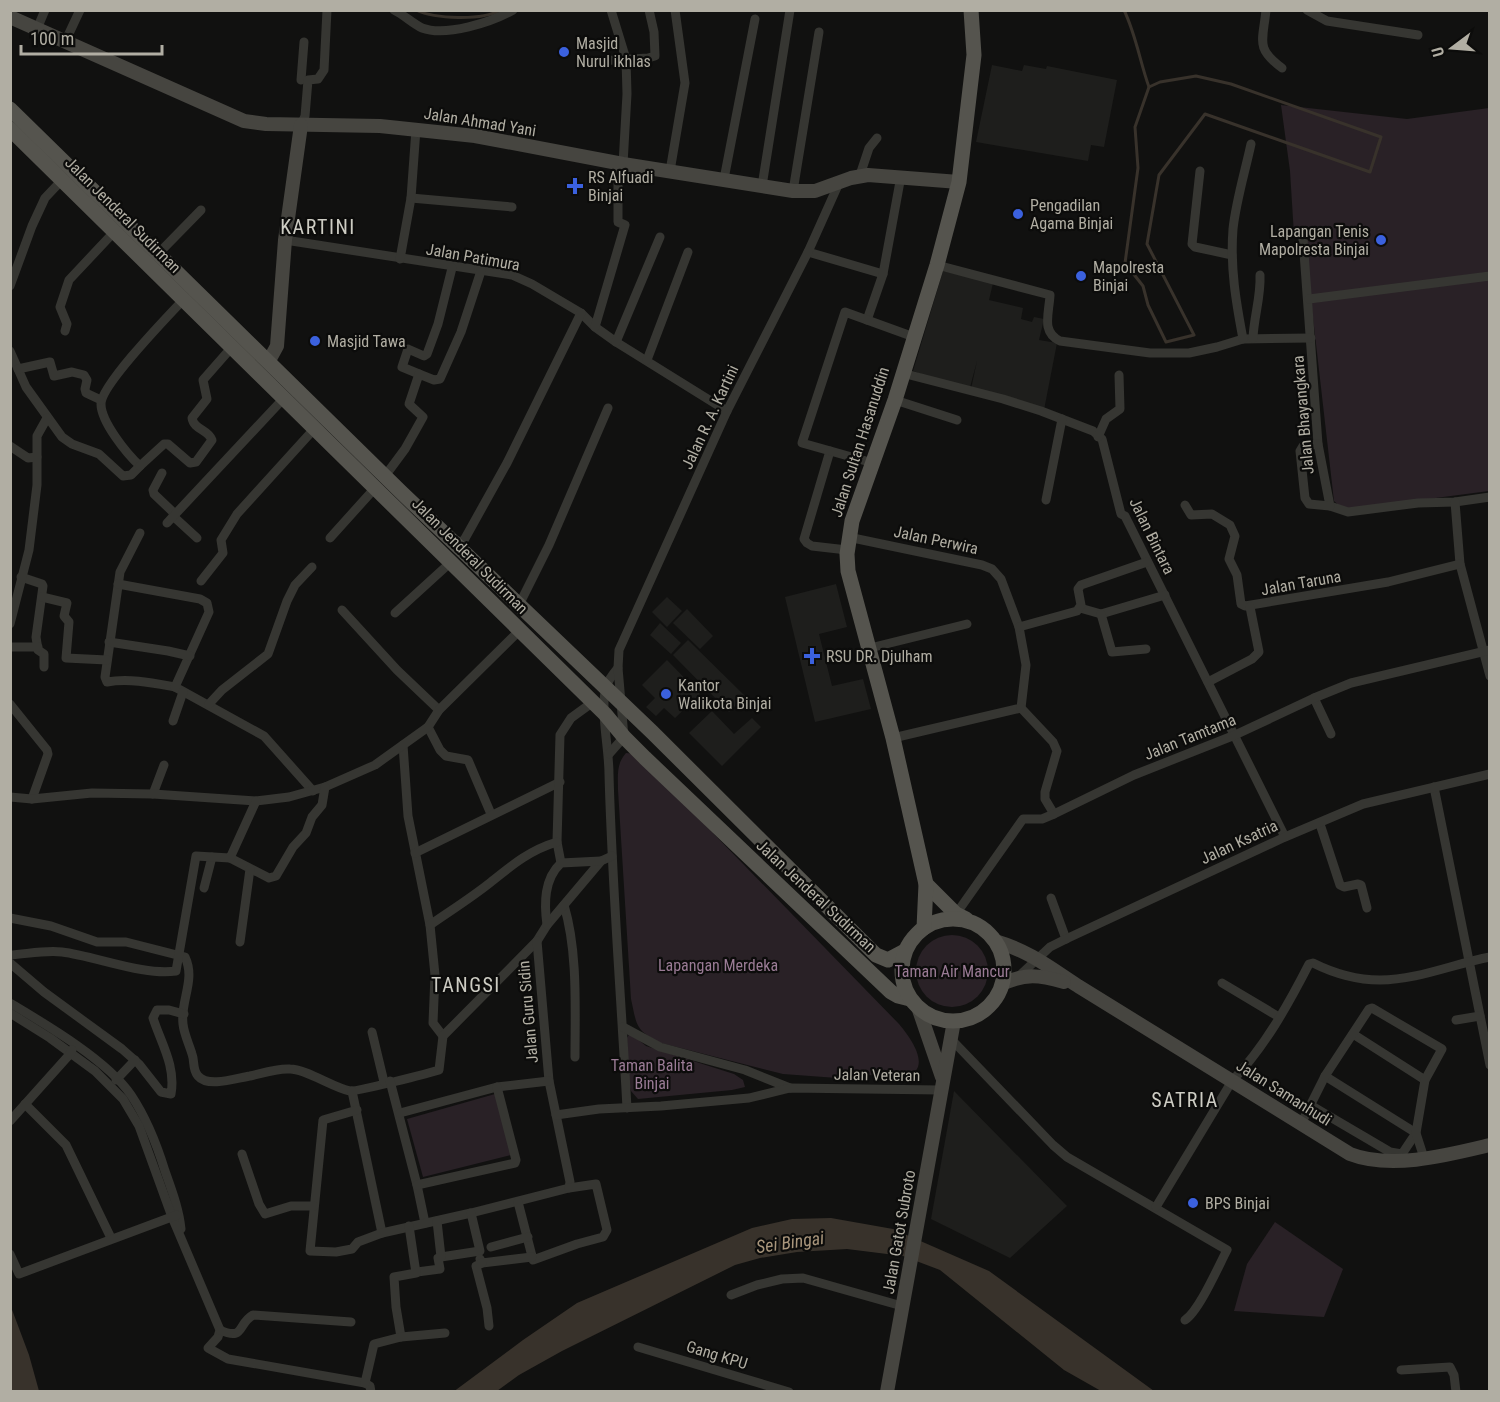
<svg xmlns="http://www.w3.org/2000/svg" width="1500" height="1402" viewBox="0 0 1500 1402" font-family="'Roboto Condensed',sans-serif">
	<rect width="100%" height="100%" fill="#111110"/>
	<g fill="#1e1e1c">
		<path d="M992,65L1022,71L1024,65L1046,69L1047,66L1117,80L1104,147L1091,145L1088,161L976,142Z"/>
		<path d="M943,271L993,283L989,300L1023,308L1021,319L1032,322L1034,317L1044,319L1039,340L1057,343L1044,410L971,389L977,361L969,391L913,371Z"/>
		<path d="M836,584L847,627L819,634L832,686L863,679L871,709L815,722L785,597Z"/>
		<path d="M667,597L682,611L667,627L652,612Z"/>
		<path d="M687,609L713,636L700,649L673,623Z"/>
		<path d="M660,623L681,643L671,654L650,635Z"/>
		<path d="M688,640L745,696L729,712L673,655Z"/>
		<path d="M667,660L700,694L675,718L664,708L656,716L646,707L655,698L642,685Z"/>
		<path d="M712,711L734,734L752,718L761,727L722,766L689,733Z"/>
		<path d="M954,1091L1067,1206L1010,1258L931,1219Z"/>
	</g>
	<g fill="#292126">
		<path d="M1281,105L1407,119L1489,108V491L1344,510L1334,501L1304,239L1294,235L1290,171Z"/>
		<path d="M626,753L636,754L899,1024C910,1037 934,1069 905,1077L866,1075L851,1079L783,1074L661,1043C635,1030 637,1026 631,999L618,790C618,776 616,764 626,753Z"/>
		<circle cx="952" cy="971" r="36"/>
		<path d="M630,1033L646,1046L734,1074L743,1080L745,1087L732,1090L638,1099L631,1091L629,1084L627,1038Z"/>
		<path d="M495,1094L511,1155L423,1177L407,1119Z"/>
		<path d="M1275,1222L1343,1269L1324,1317L1234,1311L1247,1264Z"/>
	</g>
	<g fill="#38322b">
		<path d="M831,1218L893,1229L989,1271L1154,1391H1101L1064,1370L940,1270L903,1256L847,1249L797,1252L760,1258L735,1265L562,1351L519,1375L497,1391L453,1392L523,1340L577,1303L752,1228L792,1219Z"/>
		<path d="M11,1307L29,1355L39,1391H11Z"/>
	</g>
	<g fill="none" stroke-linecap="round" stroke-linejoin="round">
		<g stroke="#38322b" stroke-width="3">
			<path d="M416,10C435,19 482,21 500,10"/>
			<path d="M1124,10C1136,35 1140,62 1149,87"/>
			<path d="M1196,76L1231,84L1381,137L1370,172L1205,114L1159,175L1147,244L1194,335L1166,342L1148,305L1143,286L1125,263L1138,168L1135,127L1149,87L1160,82Z"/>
		</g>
		<g stroke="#363632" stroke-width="9">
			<path d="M394,10C404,15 412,23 422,28C446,37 492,22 513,10"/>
			<path d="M611,10L626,59L627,94L623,164"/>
			<path d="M1266,10C1263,41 1255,48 1282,68"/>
			<path d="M1307,10L1327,21L1418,35"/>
			<path d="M37,29L45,10"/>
			<path d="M65,42L80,10"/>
			<path d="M599,61L648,58L655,56L654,32L649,10"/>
			<path d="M301,80L304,42"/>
			<path d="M301,125L305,116L308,80L318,79L324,70L327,10"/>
			<path d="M670,171L685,83L675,10"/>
			<path d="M1200,171L1192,244L1195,247L1232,255"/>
			<path d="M860,175L869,148L877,138"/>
			<path d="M724,179L755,19"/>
			<path d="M762,186L790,10"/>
			<path d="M793,191L819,32"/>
			<path d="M411,198L512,207"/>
			<path d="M1303,239L1318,444L1330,506L1348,512L1418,503L1455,502L1490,497"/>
			<path d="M285,240L512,275L532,284L581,313L595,327L616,342L727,411"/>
			<path d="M808,252L883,274"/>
			<path d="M158,254L201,210"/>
			<path d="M400,259L411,198L416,129"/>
			<path d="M937,265L1050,295C1049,314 1041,332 1060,341L1150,353H1189L1217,347L1243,339L1311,338"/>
			<path d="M10,286L32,226L45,198L62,180"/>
			<path d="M1309,299L1490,276"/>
			<path d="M867,320L883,274L901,176"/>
			<path d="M595,327L625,225L618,222V163"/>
			<path d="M65,331L67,324L60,307L69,280L115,231"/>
			<path d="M1253,338C1254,316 1261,297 1260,275"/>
			<path d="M1243,339C1236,302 1230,267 1233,229C1236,201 1245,172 1251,144"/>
			<path d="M616,342L660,237"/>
			<path d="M10,351L26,387L62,437L72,444L99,454L123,476L131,475L140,466C127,454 101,422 101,404C101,385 169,315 184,299"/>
			<path d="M647,360L688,252"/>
			<path d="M18,369L50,362L54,376L72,372L84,375L87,380L85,389L86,393L101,400"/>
			<path d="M902,373L1003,399L1041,411L1093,431L1102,439L1121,514L1125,516L1285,837"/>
			<path d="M419,374L402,367L408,349L424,356L427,354L438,324L452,268"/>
			<path d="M895,400L957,420"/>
			<path d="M1098,437L1106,419L1120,409L1119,375"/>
			<path d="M1318,444L1303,446L1300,451L1305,498L1309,504L1330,506"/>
			<path d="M10,446L28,458L37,457"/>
			<path d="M830,451L804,539L807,543L812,546L847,550"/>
			<path d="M873,463L802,443L845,312L914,337"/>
			<path d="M140,466L164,444H168L190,463L196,462L212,440C208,429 194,430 192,418L207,399L203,380L232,347"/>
			<path d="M162,473L153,490L154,494L175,514"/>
			<path d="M385,476L405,449L423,417L409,404L419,374L434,380L440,379L461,332L481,271"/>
			<path d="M1046,500L1062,419"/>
			<path d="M1455,502L1460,564L1490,676"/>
			<path d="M1185,505L1191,515L1212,514L1230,525L1235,536L1229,559L1237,575L1241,604L1245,606L1388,582L1460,564"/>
			<path d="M173,516L197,538"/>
			<path d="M167,523L284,398"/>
			<path d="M140,533L120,572L105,677L107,682C129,678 153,683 175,687"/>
			<path d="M848,537L982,565L992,569L1001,579L1019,627L1026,665L1021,708L893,738"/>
			<path d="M330,538L375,488"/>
			<path d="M453,540L463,542L507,463L581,313"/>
			<path d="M21,577L42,584L43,586L36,637L38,650L44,654V667"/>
			<path d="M201,581L223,553L221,540L237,514L315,428"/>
			<path d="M118,584L200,599L207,603L209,612L175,687L264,736L313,791"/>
			<path d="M42,597L67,603L64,616L69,622L66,658L107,660"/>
			<path d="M519,605L549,545L608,408"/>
			<path d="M1080,608L1101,614L1165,595"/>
			<path d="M342,610L397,670L439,710"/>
			<path d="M395,613L451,562"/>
			<path d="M1101,614L1112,652L1146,649"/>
			<path d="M10,624L29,550L37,485V436L47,418"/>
			<path d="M1019,627L1077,611L1081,605L1078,589L1081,585L1147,562"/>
			<path d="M109,642L168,651L190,656"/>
			<path d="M10,647H38"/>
			<path d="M870,648L967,624"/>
			<path d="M618,668C613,674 608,680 606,687C600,711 609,748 609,774C612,885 621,996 627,1108"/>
			<path d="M1208,682L1252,659L1259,652L1250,607"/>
			<path d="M1314,698L1331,734"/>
			<path d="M10,704L47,750L48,754L32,799"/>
			<path d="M209,704L222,690L268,654L287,601L295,585L312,567"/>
			<path d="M1021,708L1053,742L1057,751L1045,792V799L1054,814"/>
			<path d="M173,721L183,692"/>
			<path d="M428,727L440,750L446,756L468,760L491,814"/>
			<path d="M403,745L408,816L430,925L435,975L433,1023L443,1036"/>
			<path d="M609,754L624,737L618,668L619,650L727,411L808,252L839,183"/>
			<path d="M1434,787L1490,1065"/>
			<path d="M153,794L164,765"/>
			<path d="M10,797L32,799L92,793L153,794L256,801L289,797L325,787L375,765L428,727L439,710L520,630"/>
			<path d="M1320,824L1340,885L1344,887L1358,884L1361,885L1367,908"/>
			<path d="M415,853L560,782"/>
			<path d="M230,858L269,878L276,876L293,847L306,833L312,817L322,805L325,787"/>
			<path d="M561,863L557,842L560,735L571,718L593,702"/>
			<path d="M204,888L212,857"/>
			<path d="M1051,898L1066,939"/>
			<path d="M564,905C578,952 575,1008 575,1057"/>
			<path d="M956,914L1023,819H1042L1054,814L1134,775L1235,735L1314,698L1351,683L1490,650"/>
			<path d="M10,918L51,926L97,942H126L185,957C196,980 180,1001 183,1024C184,1034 189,1044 192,1054C195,1062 192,1069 198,1076C208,1088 237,1078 250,1076C263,1073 278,1068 290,1069C306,1069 334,1088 350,1091C355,1092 430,1073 439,1070L443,1036L537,941L547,925L601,861L612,856"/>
			<path d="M430,925C450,911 471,898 491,882C512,865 530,850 557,842"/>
			<path d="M547,925C544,903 544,879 561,863L601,861"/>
			<path d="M240,942L250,869"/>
			<path d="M10,955C27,954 45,950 62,952C95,956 144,976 176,971L196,856L230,858L256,801"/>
			<path d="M10,963L44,992L122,1049L139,1064L161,1092L171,1094C176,1066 161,1043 153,1018L157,1010H169L184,1014"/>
			<path d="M1018,977L1050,947L1066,939L1285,837L1363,804L1490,774"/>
			<path d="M1222,983L1279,1017"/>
			<path d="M10,1003C47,1025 108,1061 131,1095C147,1119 157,1145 165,1171C172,1191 179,1209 181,1229"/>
			<path d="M10,1013L50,1038L95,1071L123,1099L139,1126L172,1217L220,1330L218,1337L208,1348L228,1359L365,1383L370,1386L371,1392"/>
			<path d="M1456,1020L1480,1016"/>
			<path d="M623,1027L660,1047L745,1070L790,1088"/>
			<path d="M372,1032L384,1082"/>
			<path d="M1353,1034L1425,1080"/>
			<path d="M950,1038L1053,1145L1067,1157L1227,1250C1218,1267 1199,1311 1185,1320"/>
			<path d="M116,1080L135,1060"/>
			<path d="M390,1081L417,1185L425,1223"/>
			<path d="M352,1091L382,1233"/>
			<path d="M25,1104L66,1145L111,1238"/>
			<path d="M1310,1105L1390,1152L1402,1154L1416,1133L1325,1076"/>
			<path d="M357,1110L323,1120L310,1251L336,1252L352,1249L358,1242L382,1233L471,1213L569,1188L570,1182L549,1081L537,941"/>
			<path d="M400,1113L497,1087L549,1081"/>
			<path d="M556,1115L599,1109L661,1106L749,1098L790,1088L940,1090"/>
			<path d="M10,1121L70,1054L72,1050"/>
			<path d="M1301,1124L1325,1076L1369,1009L1372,1008L1442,1049L1425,1080L1416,1133L1424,1158"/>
			<path d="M242,1154L259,1204L265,1214L291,1206H314"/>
			<path d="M417,1185L515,1163L516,1160L497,1087"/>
			<path d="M518,1202L533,1260L577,1244L603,1237L607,1230L596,1184L569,1188"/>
			<path d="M1156,1207L1232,1081C1264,1048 1288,1005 1309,964L1313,963C1333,973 1357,980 1380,980C1417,980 1453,964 1490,957"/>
			<path d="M491,1247L528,1237"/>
			<path d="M10,1254L19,1274L177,1215"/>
			<path d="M441,1257L480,1251L471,1213"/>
			<path d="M480,1259L482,1263L532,1257"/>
			<path d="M482,1263L476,1266L487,1308L489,1326"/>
			<path d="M417,1272L440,1269L438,1258L441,1257L437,1221"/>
			<path d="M731,1295L757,1285L782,1279L803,1278L902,1306"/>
			<path d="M220,1330C245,1341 237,1324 253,1315L351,1322"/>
			<path d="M401,1337L396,1307L394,1277L416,1273L409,1226"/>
			<path d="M638,1347L789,1392"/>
			<path d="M1401,1370L1450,1367L1454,1375L1456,1392"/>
			<path d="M365,1383L374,1344L401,1337L445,1333"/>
		</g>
		<g stroke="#464540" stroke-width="14">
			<path d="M10,17L244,121L266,124L380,126L475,136L623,164L793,191H815L851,178L868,175L959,182"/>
			<path d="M263,357H271L277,346L285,240L301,125"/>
			<path d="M995,941C1029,951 1049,967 1078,986L1350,1154C1391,1170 1448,1155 1490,1145"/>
			<path d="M1002,984C1026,973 1039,975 1064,982"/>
			<path d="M918,1007L942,1077"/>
			<path d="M887,1392L954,1021"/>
		</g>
		<g stroke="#55544e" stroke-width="15">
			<path d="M10,109L401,492L652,732L876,955L888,960L905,951"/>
			<path d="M10,129L605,714L624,737L645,758L891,992L898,996L910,999"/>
			<path d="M926,884L956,914L966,919"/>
			<circle cx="953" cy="970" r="51"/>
			<path d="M924,928L926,884L893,738L848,571L847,554L852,521L895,400L937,265L959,182L974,55L971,10"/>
		</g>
	</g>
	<g fill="#3b61de" stroke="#0c0c0b" stroke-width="2">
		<circle cx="564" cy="52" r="6"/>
		<path d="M572 177h6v6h6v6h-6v6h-6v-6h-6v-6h6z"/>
		<circle cx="1018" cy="214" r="6"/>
		<circle cx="1381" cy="240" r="6"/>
		<circle cx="1081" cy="276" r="6"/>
		<circle cx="315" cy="341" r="6"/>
		<path d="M809 647h6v6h6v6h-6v6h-6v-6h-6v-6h6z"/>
		<circle cx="666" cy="694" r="6"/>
		<circle cx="1193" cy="1203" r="6"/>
	</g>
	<g text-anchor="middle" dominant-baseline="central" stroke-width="4.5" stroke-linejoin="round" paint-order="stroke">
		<g font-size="16" fill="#b1aea3" stroke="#0c0c0b" text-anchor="start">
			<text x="576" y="43">Masjid<tspan x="576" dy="18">Nurul ikhlas</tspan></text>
			<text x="588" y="177">RS Alfuadi<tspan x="588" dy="18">Binjai</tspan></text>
			<text x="1030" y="205">Pengadilan<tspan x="1030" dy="18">Agama Binjai</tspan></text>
			<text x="1369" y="231" text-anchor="end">Lapangan Tenis<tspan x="1369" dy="18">Mapolresta Binjai</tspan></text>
			<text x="1093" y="267">Mapolresta<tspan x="1093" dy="18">Binjai</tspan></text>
			<text x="327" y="341">Masjid Tawa</text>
			<text x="826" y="656">RSU DR. Djulham</text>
			<text x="678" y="685">Kantor<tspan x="678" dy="18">Walikota Binjai</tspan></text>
			<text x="1205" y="1203">BPS Binjai</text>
		</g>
		<g font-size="16" fill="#b1aea3" stroke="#0c0c0b">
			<text transform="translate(480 122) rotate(9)">Jalan Ahmad Yani</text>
			<text transform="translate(123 215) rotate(45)">Jalan Jenderal Sudirman</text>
			<text transform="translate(473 257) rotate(10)">Jalan Patimura</text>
			<text transform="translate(1303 415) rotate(-95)">Jalan Bhayangkara</text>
			<text transform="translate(710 417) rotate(-65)">Jalan R. A. Kartini</text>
			<text transform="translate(860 442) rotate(-72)">Jalan Sultan Hasanuddin</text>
			<text transform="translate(1152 536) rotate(64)">Jalan Bintara</text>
			<text transform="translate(936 540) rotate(12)">Jalan Perwira</text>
			<text transform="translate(470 556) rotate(45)">Jalan Jenderal Sudirman</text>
			<text transform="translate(1301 583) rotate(-10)">Jalan Taruna</text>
			<text transform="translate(1190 737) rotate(-22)">Jalan Tamtama</text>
			<text transform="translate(1239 842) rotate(-25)">Jalan Ksatria</text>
			<text transform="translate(816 896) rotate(43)">Jalan Jenderal Sudirman</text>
			<text transform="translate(528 1012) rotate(-95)">Jalan Guru Sidin</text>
			<text transform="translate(877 1075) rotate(1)">Jalan Veteran</text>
			<text transform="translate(1284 1093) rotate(32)">Jalan Samanhudi</text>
			<text transform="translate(899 1232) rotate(-80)">Jalan Gatot Subroto</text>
			<text transform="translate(717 1355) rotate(17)">Gang KPU</text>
		</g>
		<g font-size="16" fill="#9a7b95" stroke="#0c0c0b">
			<text x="718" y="965">Lapangan Merdeka</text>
			<text x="952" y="971">Taman Air Mancur</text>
			<text x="652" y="1065">Taman Balita<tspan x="652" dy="18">Binjai</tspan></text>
		</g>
		<g font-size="18" font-style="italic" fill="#a9967c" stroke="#0c0c0b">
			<text transform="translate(790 1242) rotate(-8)">Sei Bingai</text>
		</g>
		<g font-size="20" letter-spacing="1.5" fill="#cdccc3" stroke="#0c0c0b">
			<text x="318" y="227">KARTINI</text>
			<text x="466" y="985">TANGSI</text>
			<text x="1185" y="1100">SATRIA</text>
		</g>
	</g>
	<rect width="1500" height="1402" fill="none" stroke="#b1aea3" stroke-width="24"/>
	<g transform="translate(1452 48) rotate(254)" stroke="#0c0c0b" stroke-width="4.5" paint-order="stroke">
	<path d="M0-4.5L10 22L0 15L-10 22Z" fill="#b1aea3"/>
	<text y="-9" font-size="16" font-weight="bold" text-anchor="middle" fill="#b1aea3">U</text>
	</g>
	<path d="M21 45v9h141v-9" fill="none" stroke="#b1aea3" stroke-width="3"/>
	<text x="30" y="45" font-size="18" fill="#b1aea3" stroke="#0c0c0b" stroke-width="4.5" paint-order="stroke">100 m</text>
</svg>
